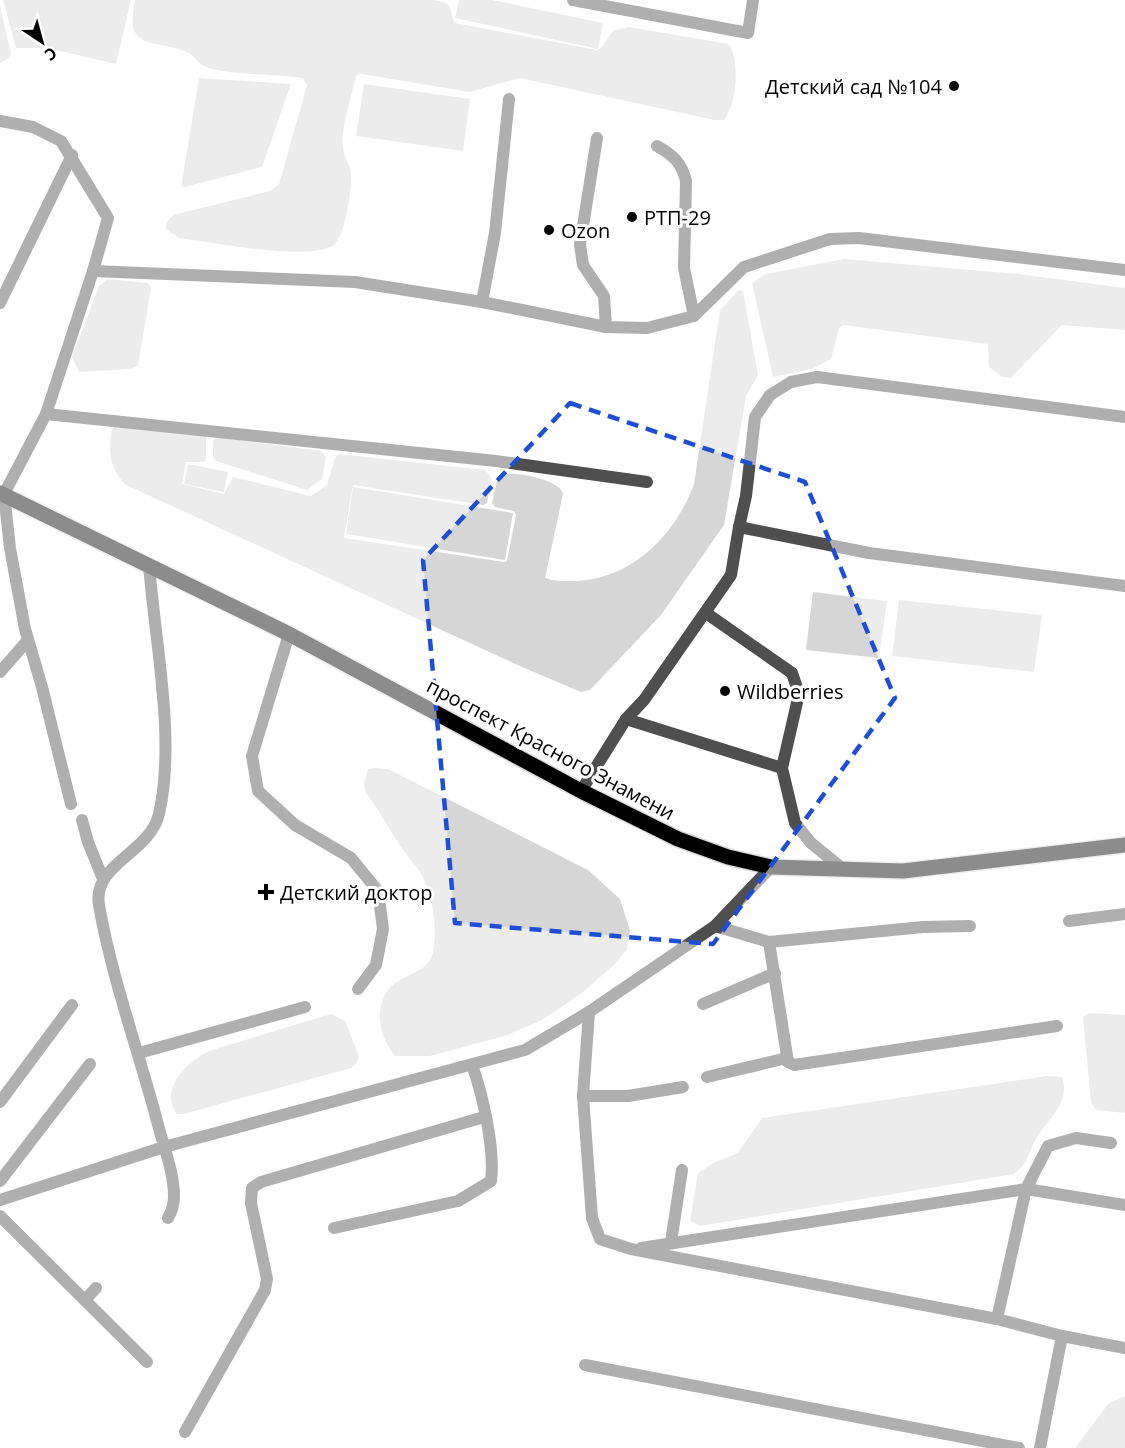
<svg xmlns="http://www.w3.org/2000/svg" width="1125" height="1448" viewBox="0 0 1125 1448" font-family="'Open Sans',sans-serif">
	<rect width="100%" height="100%" fill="#fff"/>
	<g fill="#d6d6d6">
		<path d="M3,0H131L116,64L47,48H16Z"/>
		<path d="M135,0H434C456,4 447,7 455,23L597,50L601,48L613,31L629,27L729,44C740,60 737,104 724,120H714L520,78L470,92L361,74L356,76C352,95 340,130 343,148C344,157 351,166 351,175C352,189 345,236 334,245C309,262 212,242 179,238L166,229V223L173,215L270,191L279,184L307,85L303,78C277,74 227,75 206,67C197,64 194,54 185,51C149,39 124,50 135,0Z"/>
		<path d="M459,0H492L603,23L598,49L455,18Z"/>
		<path d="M0,6L11,54L8,59L0,63Z"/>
		<path d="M199,78L291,84L262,167L181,188Z"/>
		<path d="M364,84L470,99L463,151L356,136Z"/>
		<path d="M844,259L1019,274L1125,288V330L1062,325L1011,378L1002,377L989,367L988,344L843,325L839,328L831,359L812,369L773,377L752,283L766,274Z"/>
		<path d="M108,279L148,283L151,288L138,366L130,369L79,372L72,357L99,286Z"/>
		<path d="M739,290L743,291L758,375L746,396L724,525L661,615L590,690L581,692L522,667L126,485C109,469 108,451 112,429L117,426L206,436V460L204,462H186L182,484L224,494L233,477L311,496L327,485L335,458L339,454L485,470L491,477L487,503L483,505L353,485L344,538L504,562L507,561L516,515L514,511L495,507L492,503L498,476C508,469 561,479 563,494L545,578C554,581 563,581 572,581C630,581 675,536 694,484L720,310Z"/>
		<path d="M217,437L321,451L326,457L322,479L307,490L216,461L213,458V441Z"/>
		<path d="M188,464L228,472L224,492L184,484Z"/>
		<path d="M353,487L513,513L505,560L346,534Z"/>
		<path d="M813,592L887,601L879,658L806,650Z"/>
		<path d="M899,600L1042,615L1034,672L892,656Z"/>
		<path d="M375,768L388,769L588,870L620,899L630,931L627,949L615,964L582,993L542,1020L505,1036L430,1056H395C377,1035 371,996 400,980C413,972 429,970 433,952C437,930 434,901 424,880C419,868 408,858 401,847C389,829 379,810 366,793L364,785L368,769Z"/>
		<path d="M1090,1013L1125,1015V1113L1096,1110L1091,1103L1083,1017Z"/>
		<path d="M331,1014L345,1021L359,1056L357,1063L351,1068L184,1114H177C158,1089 187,1062 209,1051Z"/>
		<path d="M1047,1076L1062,1077C1071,1104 1048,1118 1036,1139C1028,1153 1028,1164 1014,1174L700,1226L690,1221L698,1173L715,1162L738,1153L762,1118Z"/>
		<path d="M1125,1396V1448H1075L1108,1404Z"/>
	</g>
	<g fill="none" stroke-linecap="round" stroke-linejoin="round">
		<defs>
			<path id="primary" d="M0,493L289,634L581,791L678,839L728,857L771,867L903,871L1125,845"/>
		</defs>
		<use href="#primary" stroke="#dbdbdb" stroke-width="18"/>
		<g stroke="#4f4f4f" stroke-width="12">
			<path d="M573,0L748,33L753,0"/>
			<path d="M0,121L33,127L61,141L108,218L93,271"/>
			<path d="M597,138L580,245L583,265L604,296L606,327"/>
			<path d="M657,146C673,155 682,163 686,181L684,268L694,316"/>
			<path d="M482,302L495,233L509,99"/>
			<path d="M0,303L72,155"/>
			<path d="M46,414L496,461L647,482"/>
			<path d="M739,527L746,496L755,417L770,395L791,382L817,377L1125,417"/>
			<path d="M149,565C155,642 176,740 159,814C150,853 92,864 99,905C112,979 138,1049 157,1121C163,1145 174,1172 174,1196C174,1205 172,1211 168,1218"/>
			<path d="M289,634L252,756L258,791L295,825L351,858L378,891L383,929L376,965L358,989"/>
			<path d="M0,672L28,640"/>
			<path d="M626,719L782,768L799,694L792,673L706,613"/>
			<path d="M782,768L795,823L811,843L843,869"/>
			<path d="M581,791L626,719L644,700L731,575L739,527L869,553L1125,586"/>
			<path d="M71,804L42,687L25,629L10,548L4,494L46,414L93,271L355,282L482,302L606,327L647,328L694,316L744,267L830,239L859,238L1125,270"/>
			<path d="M82,820L88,842L103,879"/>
			<path d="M1069,921L1125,914"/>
			<path d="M715,926L769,942L788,1062L794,1065L1057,1026"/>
			<path d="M769,942L923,927L970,926"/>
			<path d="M703,1004L775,973"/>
			<path d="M589,1012L583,1096L592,1218L600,1239L631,1249L997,1319L1062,1336L1040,1448"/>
			<path d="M139,1053L305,1007"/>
			<path d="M707,1077L787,1058"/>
			<path d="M583,1096H628L683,1087"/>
			<path d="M0,1102L72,1005"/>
			<path d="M0,1181L90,1064"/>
			<path d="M0,1216L147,1362"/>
			<path d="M334,1228L458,1201L491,1181C495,1150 483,1095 472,1065"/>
			<path d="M671,1242L682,1170"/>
			<path d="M641,1248L1026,1189L1048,1146L1076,1138L1111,1143"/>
			<path d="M86,1299L96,1288"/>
			<path d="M997,1319L1026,1189L1125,1205"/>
			<path d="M1062,1336L1125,1348"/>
			<path d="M585,1365L1019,1448"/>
			<path d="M185,1432L265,1290L267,1279L251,1203L252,1188L261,1182L484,1117"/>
		</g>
		<path stroke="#4f4f4f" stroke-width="12" d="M0,1200L164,1147L525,1050L589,1012L715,926L771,867"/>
		<use href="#primary" stroke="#000" stroke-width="15"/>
	</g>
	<path d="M0 0H1125V1448H0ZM570,403L805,482L895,698L713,944L455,923L423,560Z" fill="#fff" fill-opacity=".55" fill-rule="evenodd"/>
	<path fill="none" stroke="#1d4ed8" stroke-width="4.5" stroke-dasharray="12 8" stroke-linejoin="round" d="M570,403L805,482L895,698L713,944L455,923L423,560Z"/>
	<g fill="#000" stroke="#fff" stroke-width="2">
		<circle cx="954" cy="86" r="6"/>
		<circle cx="632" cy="217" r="6"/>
		<circle cx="549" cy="230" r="6"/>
		<circle cx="725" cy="691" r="6"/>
		<path d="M263 883h6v6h6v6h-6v6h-6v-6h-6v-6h6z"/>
	</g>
	<g text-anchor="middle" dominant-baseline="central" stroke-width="6" stroke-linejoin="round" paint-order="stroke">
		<g font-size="20" fill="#000" stroke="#fff" text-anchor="start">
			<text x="942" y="86" text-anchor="end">Детский сад №104</text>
			<text x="644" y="217">РТП-29</text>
			<text x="561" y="230">Ozon</text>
			<text x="737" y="691">Wildberries</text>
			<text x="280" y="892">Детский доктор</text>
		</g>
		<g font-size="20" fill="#000" stroke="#fff">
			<text transform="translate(551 749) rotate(28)">проспект Красного Знамени</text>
		</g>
	</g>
	<g transform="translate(42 42) rotate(144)" stroke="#ffffff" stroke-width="4.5" paint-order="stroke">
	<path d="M0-4.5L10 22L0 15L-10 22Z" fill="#000000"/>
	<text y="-9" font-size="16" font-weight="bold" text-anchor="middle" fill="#000000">С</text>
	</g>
</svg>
